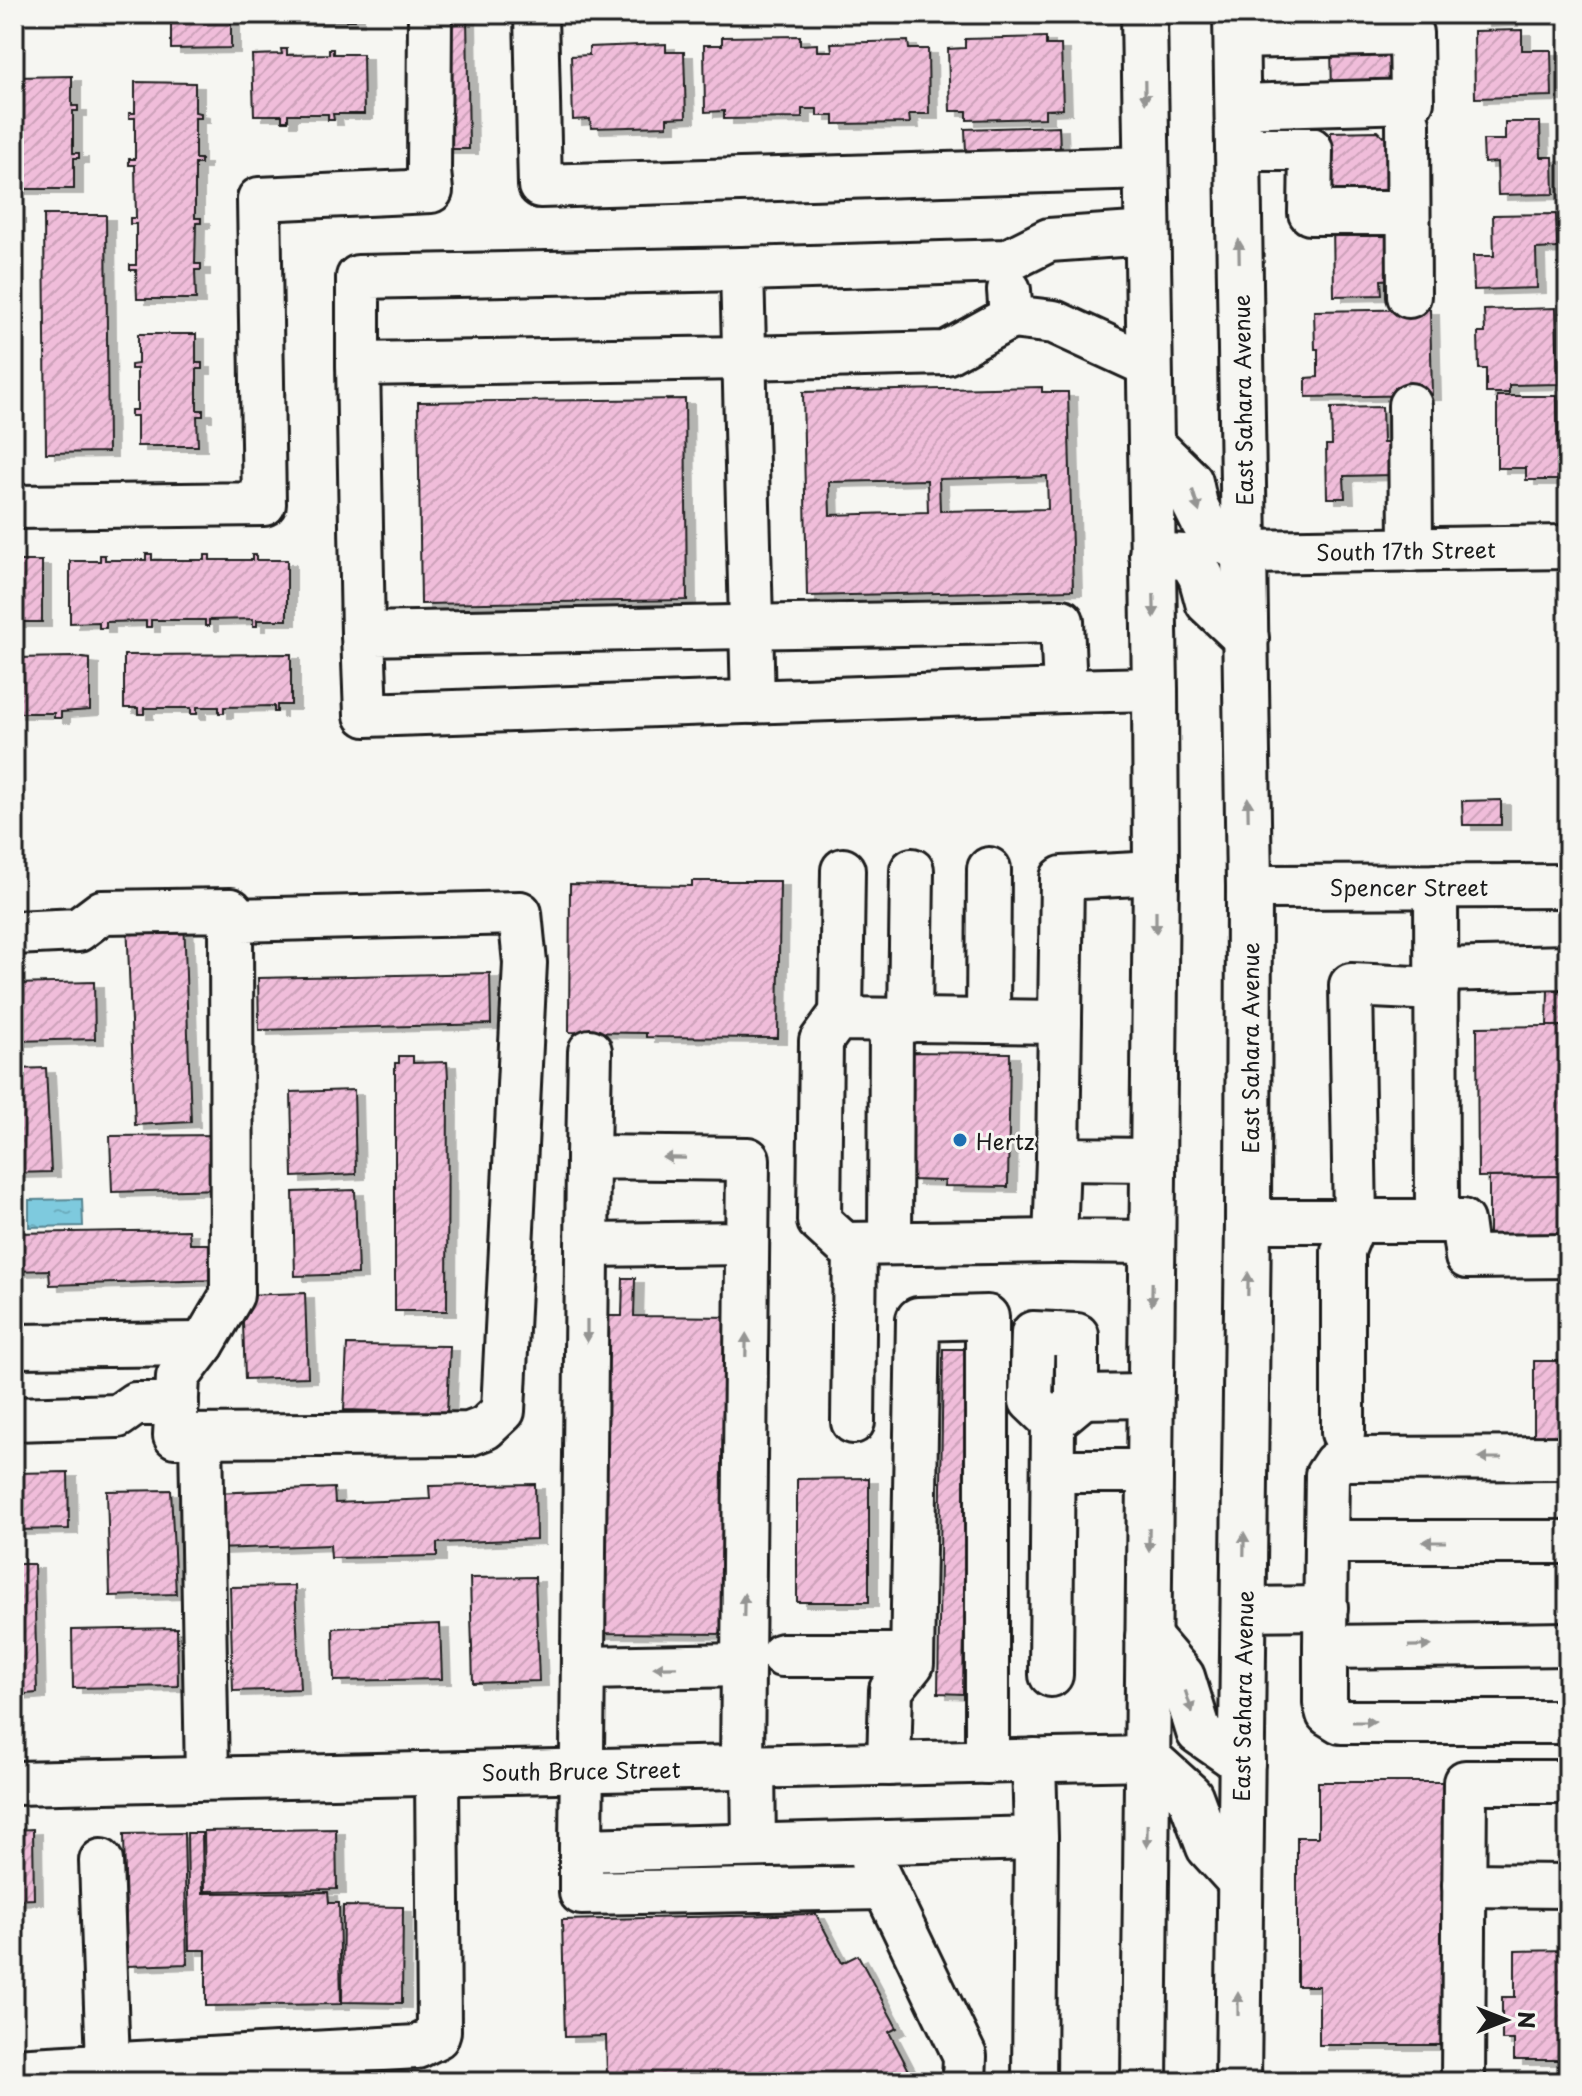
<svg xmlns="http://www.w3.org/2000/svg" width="1582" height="2096" viewBox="0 0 1582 2096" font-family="'Playpen Sans',sans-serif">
	<defs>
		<pattern id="water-ripples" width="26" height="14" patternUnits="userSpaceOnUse" patternTransform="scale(2)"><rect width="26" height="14" fill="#7ecade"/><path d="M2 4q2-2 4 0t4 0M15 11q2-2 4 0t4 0" fill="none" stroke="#6cadbe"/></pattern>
		<pattern id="building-hatch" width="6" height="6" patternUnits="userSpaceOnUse" patternTransform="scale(2)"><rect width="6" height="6" fill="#f0bdda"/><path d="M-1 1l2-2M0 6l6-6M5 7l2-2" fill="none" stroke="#cda2ba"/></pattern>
		<filter id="shadow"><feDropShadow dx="9" dy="5" stdDeviation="0" flood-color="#0004"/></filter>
	</defs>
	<rect width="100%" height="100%" fill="#f6f6f2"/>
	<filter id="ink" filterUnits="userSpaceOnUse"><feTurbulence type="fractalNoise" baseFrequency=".0125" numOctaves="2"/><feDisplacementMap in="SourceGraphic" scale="16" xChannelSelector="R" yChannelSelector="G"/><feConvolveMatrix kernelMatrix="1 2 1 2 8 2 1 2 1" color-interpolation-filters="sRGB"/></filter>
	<g filter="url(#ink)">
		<path fill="url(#water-ripples)" stroke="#578490" stroke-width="2" d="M82,1199L83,1226L29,1227V1200Z"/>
		<g fill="url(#building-hatch)" stroke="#1c1c1c" stroke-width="2" fill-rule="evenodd" filter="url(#shadow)">
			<path d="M165,14H237V19H231V48L171,49V18H165Z"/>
			<rect x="295" y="14" width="60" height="6"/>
			<path d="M443,14H467L469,149H445Z"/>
			<path d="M1481,14H1509V21L1481,22Z"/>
			<path d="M1522,30V50H1551L1552,96L1475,98L1474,31Z"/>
			<path d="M800,36V45L817,44V51H832L831,43L908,41L909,49H928L929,114H909L910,123L834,124V116H817V109H802V118L724,119V111L705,112L704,45H722V37Z"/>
			<path d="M1046,37V45H1061L1063,109L1045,110V118L967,120V111H950L948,49L965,48V39Z"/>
			<path d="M666,44V52H684L686,117L667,118V126L591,128L590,119L573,120L571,56L589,55V47Z"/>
			<path d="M1389,47L1390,90L1332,91L1331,48Z"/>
			<path d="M281,49H287V55L329,54V49H333V54H363L364,114H333L334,120H328V114H288V121H282V115H254L252,55L282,54Z"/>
			<path d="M72,76V106H78V111H73V153H79V158H74V189H14V77Z"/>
			<path d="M135,82L195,83V112L201,113V118H195V159H201V164H195V218H201V223H196L195,264H201V270H195L196,299H137L136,270H130V265H136V224H130V218H136L135,165H129V159H135V118H129V113H135Z"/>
			<path d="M1505,122H1540L1541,157H1553L1554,194L1498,195L1497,162L1484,163L1483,140H1505Z"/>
			<path d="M1059,126L1060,149L966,152L965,129Z"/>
			<path d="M1378,131L1384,137H1391L1389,199L1332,200L1331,132Z"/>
			<path d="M1556,214L1557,248L1536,249L1537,288L1474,290L1473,256H1494L1493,215Z"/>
			<path d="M44,215H106L108,452L46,453Z"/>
			<path d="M1394,220L1395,279L1381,280L1382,295L1334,296L1333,222Z"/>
			<path d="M1556,308L1558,384L1509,385V393H1486V369H1479L1478,333H1485L1484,310Z"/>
			<path d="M1430,309L1432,395L1306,397V378L1318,377V349H1315L1314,311Z"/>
			<path d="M138,334H196V363H202V369H197V410H203V416H197L198,446H137V416H131V410H137V369H131V365L138,364Z"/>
			<path d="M1042,387V392H1068L1073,590L807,596L803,392ZM1047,476L1048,509L940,511L939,479ZM927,480L928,512L830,515L829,482Z"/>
			<path d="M1497,396H1557L1558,480H1526V468H1497Z"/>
			<path d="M685,399L687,600L421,604L418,402Z"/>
			<path d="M1382,407L1383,443H1392L1393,475L1344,476L1345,498H1327L1326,445H1332L1331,408Z"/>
			<path d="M146,554H152V560H205V555H210V560H252V555H256V560H287V620H257V626H253V619L209,620V626H205V620H151V627H146V621L106,622V628H99V622L70,623V561H100V555H105V560H146Z"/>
			<rect x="14" y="561" width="28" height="61"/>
			<path d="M291,654V705H277V712H274V706L224,707V713H219V707H197V714H191V708H144V714H138V708H124V655Z"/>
			<path d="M74,657L90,659V710L61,712V718H54V713H14V658Z"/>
			<path d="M1501,800V825H1463L1462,801Z"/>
			<path d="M692,881H780L778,1038L646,1037V1033L569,1032L570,884L692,886Z"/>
			<path d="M184,917L191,1122L135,1125L127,919Z"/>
			<path d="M490,973L491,1024L259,1030L258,978Z"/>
			<path d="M94,982L95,1039L14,1041V984Z"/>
			<path d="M1548,990H1568V1026H1547Z"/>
			<path d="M1547,1026H1568V1176L1478,1177L1477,1027Z"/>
			<path d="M905,1052L1010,1053L1008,1187L944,1186L945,1181L910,1180Z"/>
			<path d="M399,1056H413V1063L447,1062L448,1078L447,1311H395V1063H399Z"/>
			<path d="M46,1068L51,1172L14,1173V1069Z"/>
			<path d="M354,1090L356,1174L293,1177L291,1092Z"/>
			<path d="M220,1135L221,1189L112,1192L110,1136Z"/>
			<path d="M1568,1176V1243H1489V1177Z"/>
			<path d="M355,1190L358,1274L295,1276L293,1192Z"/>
			<path d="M189,1230L190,1244H217L218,1280L50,1285L49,1270L14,1271V1233Z"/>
			<path d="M623,1278H635L634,1316L736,1317L732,1634L595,1633L599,1316H622Z"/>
			<path d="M305,1293L308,1377L245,1379L242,1295Z"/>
			<path d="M347,1345L450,1346L447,1413L344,1410Z"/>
			<path d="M943,1349H968L963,1694L938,1693Z"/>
			<rect x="1534" y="1361" width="34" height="85"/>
			<path d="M68,1472L69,1529L14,1530V1473Z"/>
			<path d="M869,1478V1602H797V1479Z"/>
			<path d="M535,1484L536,1539L437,1543V1556L331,1558L330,1545L216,1549L214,1493L334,1488L335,1503L430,1499L429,1486Z"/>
			<path d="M171,1490L176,1594L110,1596L107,1491Z"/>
			<path d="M14,1564H34L37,1693L14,1695Z"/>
			<path d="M535,1577L539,1681L473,1683L470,1578Z"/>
			<path d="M295,1586L300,1689L233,1691L230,1587Z"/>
			<path d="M440,1624L442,1679L334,1681L333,1628Z"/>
			<path d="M177,1628L178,1686L73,1688L72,1630Z"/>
			<path d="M1318,1782H1442V2045H1319V1986H1297V1837H1318Z"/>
			<path d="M33,1829L34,1899L14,1900V1830Z"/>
			<path d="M336,1829L337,1889L205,1891L204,1831Z"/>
			<path d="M184,1833L187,1964L127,1966L124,1834Z"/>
			<path d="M187,1833H202L203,1893L328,1892L329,1903H339L341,2004L206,2006V1950H189Z"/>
			<path d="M343,1906L403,1907L402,2003L342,2002Z"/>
			<path d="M816,1914L842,1963L858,1955L897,2028L889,2032L915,2082H565V2078L607,2077L606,2036L565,2037L562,1920Z"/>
			<path d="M1568,1950V2060H1514V2040H1502V1997H1515V1951Z"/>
			<path d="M472,2076V2082H421L420,2077Z"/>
		</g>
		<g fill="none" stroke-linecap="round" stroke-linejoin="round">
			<defs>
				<g id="minor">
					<path d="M536,14L540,186L1147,168"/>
					<path d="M1236,37L1411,33L1412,101L1237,106"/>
					<path d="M1408,123L1409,296"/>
					<path d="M1238,149H1311L1310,213H1408"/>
					<path d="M742,269L358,277V364L744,358L946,353L1011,317"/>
					<path d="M1009,290L1011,317L1054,322L1150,366"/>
					<path d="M358,364L363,634"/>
					<path d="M1410,405L1411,550"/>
					<path d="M14,507L264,504L259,199L431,191L429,171L430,14"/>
					<path d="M1244,552L1568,547"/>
					<path d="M1065,691L366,715L363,634L1062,621L1065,691L1155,689"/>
					<path d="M753,702L742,269L1007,261L1049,240L1148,233"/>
					<path d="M1436,886L1437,1221"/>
					<path d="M1249,887L1568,886"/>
					<path d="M14,933L78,930L102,912L231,910V920L232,1295L203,1344L178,1377L175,1436L469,1434L485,1428L503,1411L525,963L520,913L231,920"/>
					<path d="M1437,970L1568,967"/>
					<path d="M841,1019L843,870"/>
					<path d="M910,1021L912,870"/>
					<path d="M988,1021L989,869"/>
					<path d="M588,1157L590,1051"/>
					<path d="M1058,1159L1055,1241L1152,1242"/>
					<path d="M1154,1160L1058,1159L1062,878L1156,873"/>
					<path d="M1248,1221H1462L1467,1257L1568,1256"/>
					<path d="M1055,1241L844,1244L819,1221L821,1041L837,1019L1060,1022"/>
					<path d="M890,1243L891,1020"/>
					<path d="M587,1245L747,1243"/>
					<path d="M14,1346L203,1344"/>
					<path d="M1077,1397L1151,1396"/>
					<path d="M14,1419L118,1416L135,1404H177"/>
					<path d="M853,1422L855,1244"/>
					<path d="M1343,1433V1251L1355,1221L1351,985L1437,989"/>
					<path d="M201,1436L207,1778"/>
					<path d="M1053,1471H1150"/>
					<path d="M1326,1542L1327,1475L1335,1463L1345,1459L1568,1458"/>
					<path d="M1568,1542H1326L1325,1647L1568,1644"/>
					<path d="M1243,1609L1326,1608"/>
					<path d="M1325,1647V1703L1328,1714L1341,1722H1568"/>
					<path d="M782,1655H912"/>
					<path d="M584,1668L743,1665"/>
					<path d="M1051,1675L1053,1422L1077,1402V1335L1033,1333L1031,1401L1053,1422"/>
					<path d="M889,1764L891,1690L912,1664L918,1319L987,1317V1762"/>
					<path d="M753,1767L754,1845"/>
					<path d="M14,1783L1148,1758"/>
					<path d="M581,1850L588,1157L748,1159L742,1767"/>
					<path d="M101,1861L108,2064"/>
					<path d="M872,1862L965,2056L964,2082"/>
					<path d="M1464,1885L1568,1886"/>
					<path d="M884,1888L581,1893V1850L1036,1838L1034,1760"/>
					<path d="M14,2070L417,2047L437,2037L439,2031L437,1774"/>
					<path d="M1034,2082L1036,1838"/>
					<path d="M1463,2082L1465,1782H1568"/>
				</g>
				<g id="major">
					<path d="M1144,14L1155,689L1156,873L1144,2082"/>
					<path d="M1236,14L1249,887L1248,1221L1238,2082"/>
					<path d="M1151,444L1190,482L1195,505L1204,523L1217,536L1244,552"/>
					<path d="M1152,555L1184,557L1194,564L1201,576L1208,602L1246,638"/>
					<path d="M1148,1637L1182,1677L1199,1732L1242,1762"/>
					<path d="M1148,1758L1190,1796L1209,1847L1239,1880"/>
				</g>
			</defs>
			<use href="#minor" stroke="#1c1c1c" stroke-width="48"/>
			<use href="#major" stroke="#1c1c1c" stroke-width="50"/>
			<use href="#minor" stroke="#f6f6f2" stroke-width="42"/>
			<use href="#major" stroke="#f6f6f2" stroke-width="44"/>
		</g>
		<defs><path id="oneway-solid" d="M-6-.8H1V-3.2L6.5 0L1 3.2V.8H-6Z" transform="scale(2)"/></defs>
		<g fill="#949492">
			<use href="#oneway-solid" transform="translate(1145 92) rotate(89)"/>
			<use href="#oneway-solid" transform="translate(1239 251) rotate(-91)"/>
			<use href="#oneway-solid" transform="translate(1196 501) rotate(73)"/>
			<use href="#oneway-solid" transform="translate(1154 606) rotate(89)"/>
			<use href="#oneway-solid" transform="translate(1248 809) rotate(-91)"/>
			<use href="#oneway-solid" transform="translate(1156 922) rotate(90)"/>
			<use href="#oneway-solid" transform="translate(674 1158) rotate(-179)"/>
			<use href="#oneway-solid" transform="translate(1248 1284) rotate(-89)"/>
			<use href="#oneway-solid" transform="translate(1152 1294) rotate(91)"/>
			<use href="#oneway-solid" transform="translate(587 1331) rotate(90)"/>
			<use href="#oneway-solid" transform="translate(746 1345) rotate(-89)"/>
			<use href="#oneway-solid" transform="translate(1490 1458) rotate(180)"/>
			<use href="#oneway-solid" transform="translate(1149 1540) rotate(91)"/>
			<use href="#oneway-solid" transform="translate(1434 1542) rotate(180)"/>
			<use href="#oneway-solid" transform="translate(1244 1544) rotate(-89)"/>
			<use href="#oneway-solid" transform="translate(744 1605) rotate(-89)"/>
			<use href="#oneway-solid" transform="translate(1420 1646) rotate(-1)"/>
			<use href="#oneway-solid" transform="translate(665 1667) rotate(179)"/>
			<use href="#oneway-solid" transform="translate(1189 1702) rotate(72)"/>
			<use href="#oneway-solid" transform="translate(1364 1722)"/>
			<use href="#oneway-solid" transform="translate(1147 1836) rotate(91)"/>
			<use href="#oneway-solid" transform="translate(1238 2004) rotate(-90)"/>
		</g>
	</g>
	<circle fill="#1f6fb2" stroke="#f6f6f2" stroke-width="3" cx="960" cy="1140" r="8"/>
	<g text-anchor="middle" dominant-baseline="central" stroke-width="6" stroke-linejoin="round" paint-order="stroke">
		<g font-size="22" fill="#1c1c1c" stroke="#f6f6f2">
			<text transform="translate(1242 400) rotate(-91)">East Sahara Avenue</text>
			<text transform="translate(1406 550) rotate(-1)">South 17th Street</text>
			<text x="1409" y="886">Spencer Street</text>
			<text transform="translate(1249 1048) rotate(-90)">East Sahara Avenue</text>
			<text transform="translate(1242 1696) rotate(-89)">East Sahara Avenue</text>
			<text transform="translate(581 1770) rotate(-1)">South Bruce Street</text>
		</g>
		<g font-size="22" fill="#1c1c1c" stroke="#f6f6f2" text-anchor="start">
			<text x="976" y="1140">Hertz</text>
		</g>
	</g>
	<rect width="1582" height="2096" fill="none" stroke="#f6f6f2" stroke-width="48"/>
	<rect x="24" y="24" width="1534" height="2048" fill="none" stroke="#1c1c1c" stroke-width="3" filter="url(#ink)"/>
	<g transform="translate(1506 2020) rotate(90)" stroke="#f6f6f2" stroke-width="6" paint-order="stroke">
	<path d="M0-6L14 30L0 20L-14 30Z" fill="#1c1c1c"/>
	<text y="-12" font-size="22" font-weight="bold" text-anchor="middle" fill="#1c1c1c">N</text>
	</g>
</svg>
